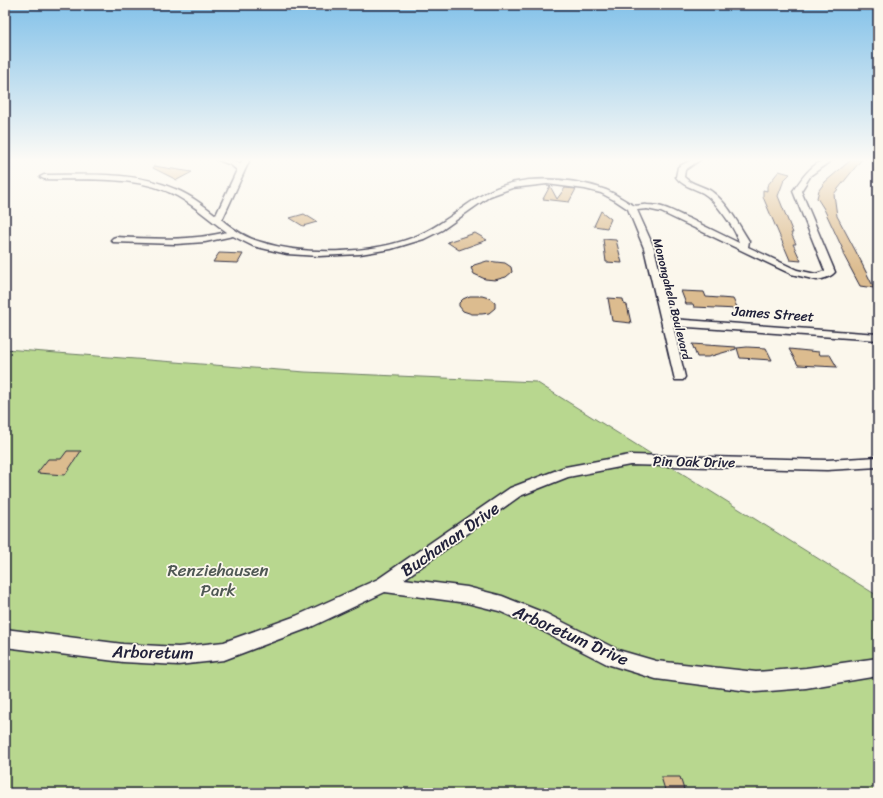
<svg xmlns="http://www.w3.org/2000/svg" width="883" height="798" viewBox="0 0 883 798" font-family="Sriracha,sans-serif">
	<rect width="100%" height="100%" fill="#fbf7ec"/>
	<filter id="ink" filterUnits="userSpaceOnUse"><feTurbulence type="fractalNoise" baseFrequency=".025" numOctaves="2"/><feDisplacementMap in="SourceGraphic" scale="8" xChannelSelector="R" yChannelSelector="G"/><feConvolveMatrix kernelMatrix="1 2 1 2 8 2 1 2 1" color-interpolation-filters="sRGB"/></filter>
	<g filter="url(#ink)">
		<path fill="#b8d78f" stroke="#6d7c65" d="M5,349L305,372L536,382L878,596V793H5Z"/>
		<g fill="#dcbc8f" stroke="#22223b">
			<path d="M852,159H862L834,194L837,216L862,263L861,262L874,288L860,286L843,254H845L824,209L817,198L819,190L825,182Z"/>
			<path d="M154,166L192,172L177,180L153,168Z"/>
			<path d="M779,171L790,174L784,180L778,196L793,233H791L796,244H793L801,261L790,260L763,197V190L767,191V186Z"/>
			<path d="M550,186L557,199L565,188L576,189L569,202L543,199Z"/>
			<path d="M601,211L611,219L607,228L594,226Z"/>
			<path d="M304,214L317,222L303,226L290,218Z"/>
			<path d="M475,233L487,240L459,250L447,242Z"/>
			<path d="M603,239L616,240L622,263L606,262Z"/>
			<path d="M219,253L243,254L238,263L213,262Z"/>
			<path d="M487,261L505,263L511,267L512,272L506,277L495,280L485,279L474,274L471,268L474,265Z"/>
			<path d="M681,291L704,292L706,297L733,299L738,309L694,307L693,304H686Z"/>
			<path d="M470,296H482L489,298L495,303V308L489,313L482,314H472L463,311L459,306V303L463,299Z"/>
			<path d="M608,298L623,299L624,304L627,305L631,323L612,321Z"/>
			<path d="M692,344L736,347V349L708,357H697Z"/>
			<path d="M747,347L766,348L772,360L740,358L737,348Z"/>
			<path d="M789,349L819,352L820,355H830L837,367L798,365Z"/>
			<path d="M67,451H81L65,475L37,473L48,459H61Z"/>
			<path d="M661,777H680L685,793H666Z"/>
		</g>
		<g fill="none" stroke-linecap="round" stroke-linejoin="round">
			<defs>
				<g id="minor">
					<path d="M216,159C225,159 233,159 240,164L243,159H250L222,220C234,230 246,238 261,242C308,257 384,254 427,231C465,211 481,185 529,180C554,178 582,181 606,190C616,194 623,200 633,205C637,207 643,204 647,205C653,205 660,206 665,208C674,211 682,216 690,219C706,227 723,235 739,243C737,230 714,199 703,193C694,188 682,186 676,177L678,167L693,159H701L685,170L684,177C691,184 703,186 711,191C728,203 738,224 749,241L748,247L797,270L816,274L825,271L793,191C803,177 814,159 833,159L811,175L801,191L835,272C831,277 823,279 817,280L791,274L661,212L647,209L637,210L654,248L671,319L878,334V340L673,326L685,377L683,380H675L644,248L628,209L616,201L601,193L585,189L547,184L512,188L490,196L442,230L424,239L391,249L360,254L319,256L287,254L253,246L233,236L205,242L176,244L113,242L111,240L113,238L116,237C153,239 190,241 227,232C210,220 195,206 177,196C138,175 87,180 44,179L40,177L44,175C87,175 134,171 175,189C190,195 203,205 216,215L237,170L231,165Z"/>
					<path d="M630,455L827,460L878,457V467L827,470L630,465L568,477L520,496L404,579L467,587L502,596L547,614L618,650L656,661L756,672L806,668L878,658V676L806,688L756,692L656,679L607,664L533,626L499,611L467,603L385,592L309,628L224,660L178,665L123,662L5,647V629L123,644L178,647L224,642L296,616L378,579L510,488L565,467Z"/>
				</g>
			</defs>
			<use href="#minor" stroke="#22223b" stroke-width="3"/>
			<use href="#minor" fill="#fbf7ec" fill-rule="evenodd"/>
		</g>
	</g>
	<linearGradient id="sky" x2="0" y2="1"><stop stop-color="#82c1e9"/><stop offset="0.59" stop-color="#fdfbf6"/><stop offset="1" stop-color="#fdfbf6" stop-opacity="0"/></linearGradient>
	<rect width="883" height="271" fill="url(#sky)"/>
	<g text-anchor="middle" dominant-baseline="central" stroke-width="3.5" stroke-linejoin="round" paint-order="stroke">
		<g font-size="12" fill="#22223b" stroke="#fbf7ec">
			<text transform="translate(672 299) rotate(76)">Monongahela Boulevard</text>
		</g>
		<g font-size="14" fill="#22223b" stroke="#fbf7ec">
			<text transform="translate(773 314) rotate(4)">James Street</text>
			<text transform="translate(694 462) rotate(1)">Pin Oak Drive</text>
		</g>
		<g font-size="17" fill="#22223b" stroke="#fbf7ec">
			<text transform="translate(450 539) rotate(-35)">Buchanan Drive</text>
			<text transform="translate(571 635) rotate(24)">Arboretum Drive</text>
			<text transform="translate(153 652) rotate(1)">Arboretum</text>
		</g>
		<g font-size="17" fill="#4f5854" stroke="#fbf7ec">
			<text x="218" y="570">Renziehausen<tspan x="218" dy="20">Park</tspan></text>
		</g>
	</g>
	<rect width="883" height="798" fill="none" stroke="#fbf7ec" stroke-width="20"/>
	<rect x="10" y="10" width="863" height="778" fill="none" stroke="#22223b" stroke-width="1.5" filter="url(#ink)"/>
</svg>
